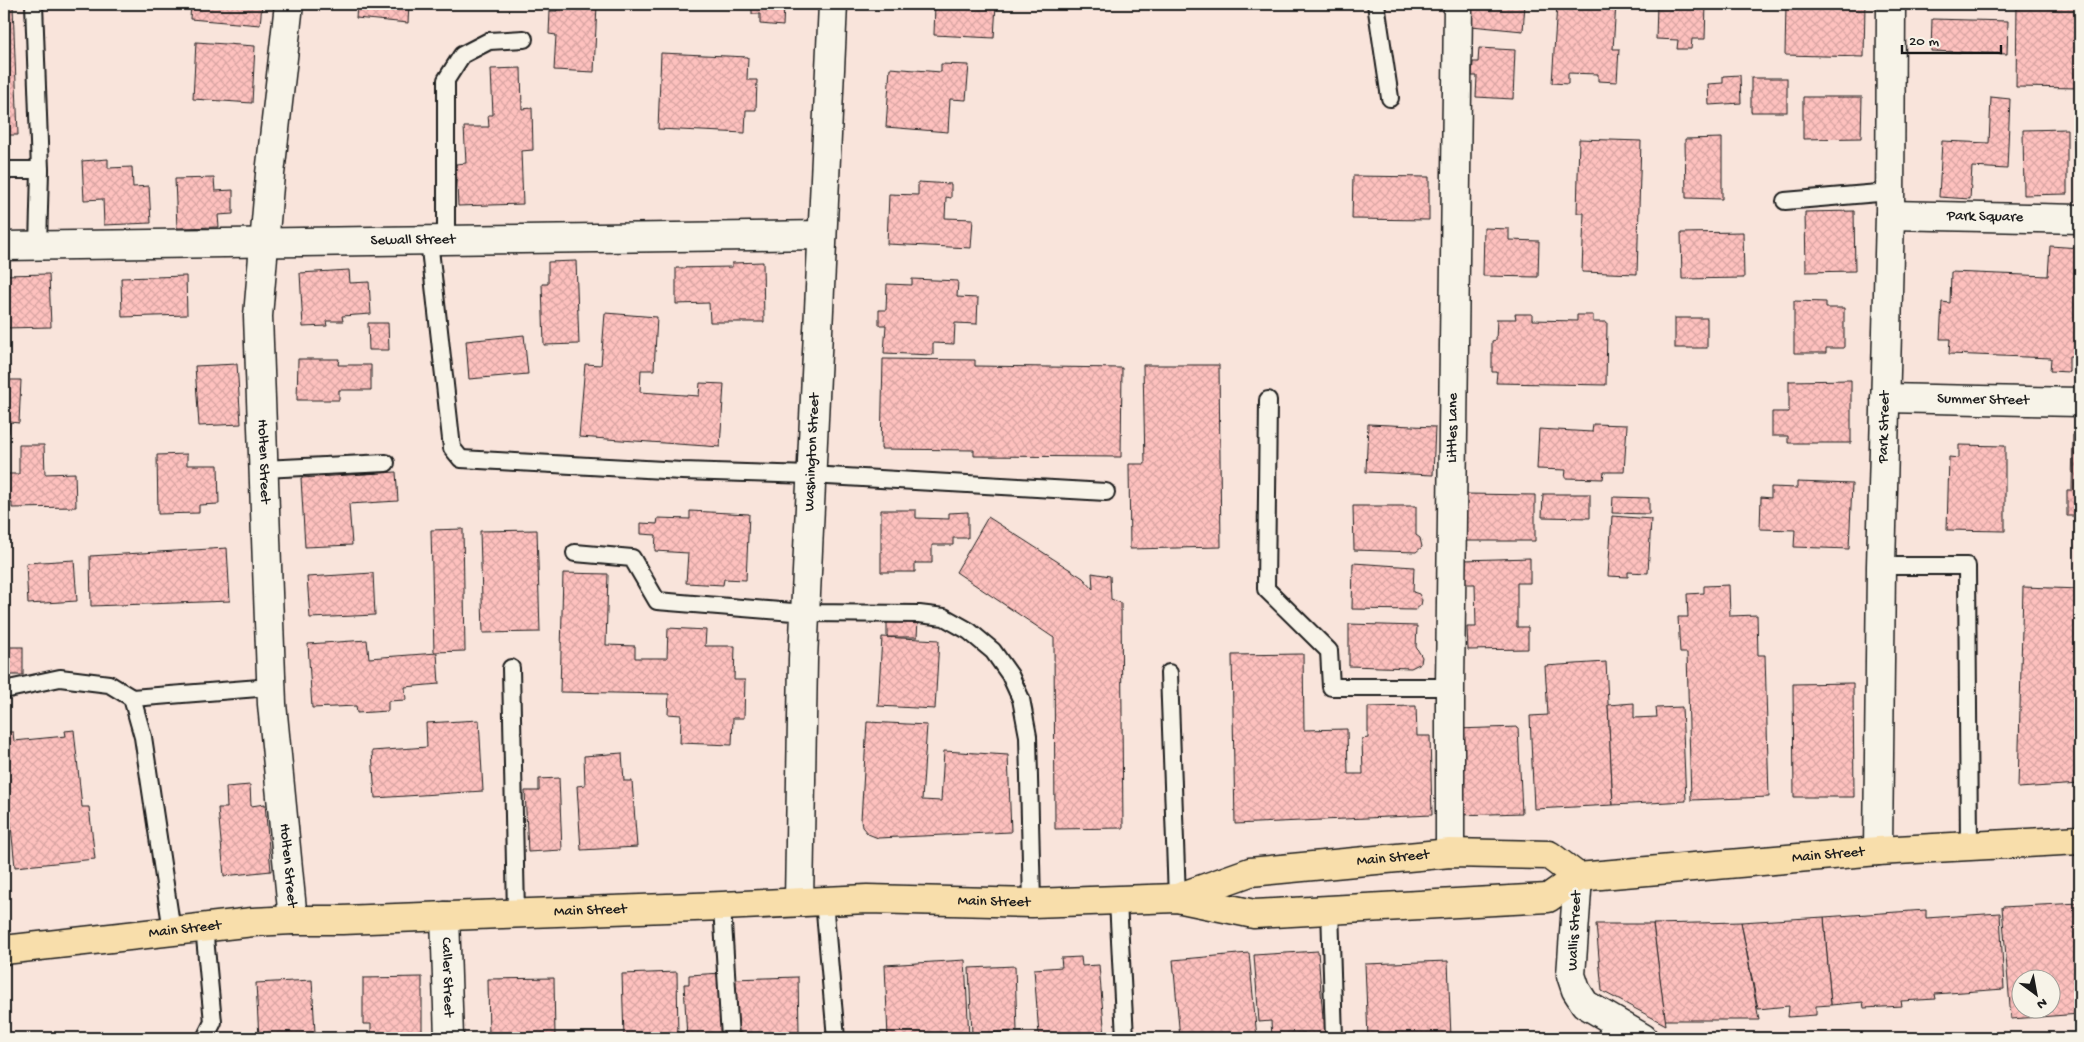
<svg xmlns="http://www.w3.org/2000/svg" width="2084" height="1042" viewBox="0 0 2084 1042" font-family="'Gochi Hand',sans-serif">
	<defs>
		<pattern id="building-cross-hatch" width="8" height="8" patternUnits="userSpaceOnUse" patternTransform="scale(1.25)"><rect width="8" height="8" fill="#fec1be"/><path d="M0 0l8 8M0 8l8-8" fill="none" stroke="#d9a5a3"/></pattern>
	</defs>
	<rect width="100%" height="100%" fill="#f9e4db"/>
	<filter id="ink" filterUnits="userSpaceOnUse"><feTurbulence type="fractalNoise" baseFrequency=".02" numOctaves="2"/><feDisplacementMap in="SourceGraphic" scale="10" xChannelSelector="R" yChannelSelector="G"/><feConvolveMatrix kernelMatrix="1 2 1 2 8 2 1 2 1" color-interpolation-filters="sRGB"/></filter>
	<g filter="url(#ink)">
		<g fill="url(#building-cross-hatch)" stroke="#1c1c1c" fill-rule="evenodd">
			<path d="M191,4H262L260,25L190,19Z"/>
			<path d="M357,4H409L408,23L356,18Z"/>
			<path d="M557,4H597L594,72L554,70L556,35L549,34L550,11H557Z"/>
			<path d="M752,4H784L783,26L760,24V14H752Z"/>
			<path d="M935,4H996L994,38L934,35Z"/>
			<path d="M1473,4H1525L1523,31L1471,26Z"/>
			<path d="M1557,4H1616L1613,49H1619L1617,82L1598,81V74L1568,73V84L1552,83Z"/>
			<path d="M1657,4H1706L1705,39H1692L1691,49H1677L1678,40L1656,39Z"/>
			<path d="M1786,4H1865L1864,57L1785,55Z"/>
			<path d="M2017,4H2080V88L2016,87Z"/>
			<path d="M4,6H13L18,135H4Z"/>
			<path d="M1932,19L2008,21L2007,54L1931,51Z"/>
			<path d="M196,42L255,46L252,103L193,99Z"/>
			<path d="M1479,48L1515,50L1513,99L1476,97L1477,76H1472L1473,62H1478Z"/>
			<path d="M661,53L748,57L747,80H757L756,110H746L745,133L658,129Z"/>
			<path d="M941,64L969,65L966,100L950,99L948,132L886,127L890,68L941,72Z"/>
			<path d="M521,68L522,109L532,108L533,150L521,151L523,204L458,206L456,164L466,163L464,127H489L488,115H493L491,69Z"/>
			<path d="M1740,75L1741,103L1709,105L1708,84L1723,83V76Z"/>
			<rect x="1751" y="78" width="36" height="34"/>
			<path d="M1803,97H1862L1861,138L1803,139Z"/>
			<path d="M1991,97L2010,99L2007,169L1972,167L1970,199L1939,197L1942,141L1989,143Z"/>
			<path d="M2067,129V194L2024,195L2023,130Z"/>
			<path d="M1722,138V199L1686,198L1685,139Z"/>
			<path d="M1579,139L1641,141L1637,274L1582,272L1584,213H1577Z"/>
			<path d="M108,159V168L132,167L133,187L149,186L151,223L104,225L103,199L84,200L82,161Z"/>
			<path d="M1353,176L1429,177V220L1352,219Z"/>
			<path d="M214,178L215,191L233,190V214L218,215L219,227L177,228L175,179Z"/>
			<path d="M918,182L951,184V198L946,197L945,218L973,219L971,248L887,244L889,194L918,195Z"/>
			<path d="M1854,211L1855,271L1806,272L1805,212Z"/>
			<path d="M1484,228L1509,229V240L1539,241L1538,277L1483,276Z"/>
			<path d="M1743,232L1744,278L1682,279L1681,233Z"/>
			<path d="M2050,246L2080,248V356H2069V372L2050,371L2051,358L1949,354L1950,339H1940L1942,302L1950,303L1951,272L2048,276Z"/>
			<path d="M576,261L579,344L544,345L542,284H548V262Z"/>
			<path d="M763,262L764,322H710L709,303L676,304V268L732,267V263Z"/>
			<path d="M349,270L350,283L369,282L371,314L342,316L343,321H326L327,326L303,327L300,273Z"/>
			<path d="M49,274L51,327L4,328V275Z"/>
			<path d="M186,276L187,315L122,317L121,278Z"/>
			<path d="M912,279L958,281L957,297L978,298L977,324L955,323L954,344L933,343V355L884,353L886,325H879V310H886L887,284L912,285Z"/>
			<path d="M1794,301L1826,302V308H1844V348H1826V353H1794Z"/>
			<path d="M605,313L657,317L654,370H641L640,392L699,396L700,383L724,384L720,447L579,437L585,364L601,365Z"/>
			<path d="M1515,314H1532V320L1577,321V315H1593V322H1607L1606,385L1496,383L1497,372H1492V341L1496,340L1497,319H1516Z"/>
			<rect x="1675" y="318" width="32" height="30"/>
			<path d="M368,323H388L389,350H369Z"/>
			<path d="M524,335L528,374L469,379L466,341Z"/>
			<path d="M298,359H339L338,365H371V390H339V400H297Z"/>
			<path d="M883,359L975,360V366L1122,368L1121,457L974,456V450L881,449Z"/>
			<path d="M237,364L241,424L199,426L195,366Z"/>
			<path d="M1143,365H1219L1221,547L1130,549L1129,464H1145Z"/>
			<path d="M4,380H21L19,423L10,422L9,433H4Z"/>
			<path d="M1851,380V443H1788V436H1772V412H1789V381Z"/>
			<path d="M1368,424L1435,427L1433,475L1366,472Z"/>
			<path d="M1593,424L1627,425L1624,472H1604L1603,479L1565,478L1566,470L1537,469L1539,429L1592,432Z"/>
			<path d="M2073,435H2080V516H2067V490H2072Z"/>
			<path d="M19,445H44L45,474L75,473L76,507L12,508V503H5L4,474H19Z"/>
			<path d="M1959,445L2005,446V531L1947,530L1949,457L1959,458Z"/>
			<path d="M187,454V465H218L219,504L199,505V513L158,514L157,455Z"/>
			<path d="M396,472L398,501L349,504L352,545L305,547L301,478Z"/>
			<path d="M1797,482L1852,484L1849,549L1794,547L1795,530L1760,529L1761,497L1771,498V487L1797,488Z"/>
			<path d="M1465,494L1535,495V541H1466Z"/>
			<path d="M1543,494H1590V518L1542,517Z"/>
			<path d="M1613,497L1649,498V514L1612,513Z"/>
			<path d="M1353,506H1416V535L1420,538L1422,547L1416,552L1354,550Z"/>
			<path d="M881,510H916V518L949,519V513L968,512V538H953V545H932V563H915V572H881Z"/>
			<path d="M690,511L749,514L746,580L724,579L723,585L686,583L688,553L655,551L656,535L641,534V523L657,524L658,518L690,519Z"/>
			<path d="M1612,516L1651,519L1648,573L1628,572V577L1608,576Z"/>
			<path d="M988,517L1083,578L1093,589L1092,573L1110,576L1111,599L1121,603L1123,828L1055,829L1054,638L956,572Z"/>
			<path d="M463,529L465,651L434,652L431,530Z"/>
			<path d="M537,530L540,632L483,633L480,531Z"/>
			<path d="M227,548L230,601L91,606L90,556Z"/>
			<path d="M1530,558V583H1517V627H1528V649L1468,650L1467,627H1476L1475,584H1465L1464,560Z"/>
			<path d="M74,560L77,601L28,604L26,563Z"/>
			<path d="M1353,563L1414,567L1413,592L1419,594L1422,600L1421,605L1415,610L1352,609Z"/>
			<path d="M373,573L375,615L310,618L307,577Z"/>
			<path d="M563,573L608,574L606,645L635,646V658H667L668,628L706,630L705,646H735L734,680H745L744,718H733L732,745L680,743L681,715L668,714L669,694L560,692Z"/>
			<path d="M1729,585L1730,616L1757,615L1758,655H1765L1769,797L1691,800L1687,653H1680L1678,617H1688L1687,594L1704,593V586Z"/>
			<path d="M2023,587L2080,589V784L2018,788Z"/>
			<path d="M887,619L918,620L917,637H887Z"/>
			<path d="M1349,624L1417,626L1416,647L1422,657L1421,663L1411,668L1349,666Z"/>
			<path d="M882,637L939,640L935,709L878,706Z"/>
			<path d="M367,640L369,658L437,653L439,684L405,687L406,700L388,701V711L357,713L356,706L312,708L308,644Z"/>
			<rect x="4" y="647" width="19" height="28"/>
			<path d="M1303,654L1304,730L1347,729L1348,774H1363L1362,739L1368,738V707L1416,706L1417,736H1430L1432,815L1235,824L1232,655Z"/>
			<path d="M1606,662L1613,805L1534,809L1530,716L1548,715L1545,666Z"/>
			<path d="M1853,683L1854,797H1794L1793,684Z"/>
			<path d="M1634,703V718L1657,717L1656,708L1682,707L1686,801L1613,805L1608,705Z"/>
			<path d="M479,720L483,791L375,798L372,751L427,747L426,723Z"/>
			<path d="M867,722L927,725L922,800L941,801L944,751L1008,755L1011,832L878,838L868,834L862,827L861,820Z"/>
			<path d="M1518,727L1522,813L1460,815L1456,729Z"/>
			<path d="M74,730L82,807H89L95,859L15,867L4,755V732H13L14,741L66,736L65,731Z"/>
			<path d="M622,753L624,781H632L637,847L581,850L577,786L585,785L584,756Z"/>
			<path d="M559,778L562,850L528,852L525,791H539V779Z"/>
			<path d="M250,785L251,806L265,804L271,871L224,876L218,808H227L226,787Z"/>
			<path d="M2080,903V1014L2011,1019L2002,907ZM2022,980H2052V1010H2022Z"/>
			<path d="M1926,910V918L2000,913L2004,989L1935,994L1936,999L1901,1001L1902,1006L1864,1008L1863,1002L1831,1005L1824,917Z"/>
			<path d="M1824,917L1831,1005L1816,1006V1015L1788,1017L1789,1006L1758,1009L1741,922Z"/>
			<path d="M1741,922L1759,1020H1665L1653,924Z"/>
			<path d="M1596,924H1653L1666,1025L1602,991Z"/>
			<path d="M1318,951L1323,1019L1329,1018L1331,1038H1305V1033L1283,1034L1284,1038H1272L1271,1021L1259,1022L1254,955Z"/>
			<path d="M1249,953L1257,1038H1180L1173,960Z"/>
			<path d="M1081,957L1082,966L1099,965L1105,1038H1048V1035H1039L1034,969L1062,967L1061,958Z"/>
			<path d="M965,960L969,1038H888L885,965Z"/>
			<path d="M1448,961L1451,1038H1368L1365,964Z"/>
			<path d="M1015,966L1017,1031L972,1034L969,968Z"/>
			<path d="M677,972L678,1038H624L622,974Z"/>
			<path d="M722,973L725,1038H687L684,984H689V975Z"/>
			<path d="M422,977V1038H371V1024H363V978Z"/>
			<path d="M798,977L799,1032H788V1038H741V1032L734,1033L732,979Z"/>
			<path d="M554,978L555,1038H489L488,979Z"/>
			<path d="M312,980L315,1033L300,1034V1038H259L256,983Z"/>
		</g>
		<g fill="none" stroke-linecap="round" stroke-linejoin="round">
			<defs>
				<g id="service">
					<path d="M34,4L40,170"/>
					<path d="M1376,4L1390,98"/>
					<path d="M4,170H40L38,246"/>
					<path d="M1785,201L1890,192"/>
					<path d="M429,240L452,448L461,459L682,471L810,475L1106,492"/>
					<path d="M446,240V80L462,55L489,41L524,39"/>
					<path d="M1268,400L1266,589L1329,651L1331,687H1450"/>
					<path d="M263,469L386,463"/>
					<path d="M575,553L632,558L657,601L805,613L919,614L944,617L969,631L993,651L1010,675L1021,699L1028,736L1032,903"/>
					<path d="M1881,566H1967L1969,846"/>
					<path d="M511,668L516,914"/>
					<path d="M1169,673L1177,898"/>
					<path d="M4,690L60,678L109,684L132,698L143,737L172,931"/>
					<path d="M132,698L271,687"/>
					<path d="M824,901L836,1038"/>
					<path d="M1118,901L1125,1038"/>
					<path d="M722,906L730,1038"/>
					<path d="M1330,909L1334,1038"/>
					<path d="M204,927L213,1022L205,1038"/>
					<path d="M1607,1038L1609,1020"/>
				</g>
				<g id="minor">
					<path id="s1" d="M289,4L270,174L258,316L272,704L293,920"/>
					<path id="s2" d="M1890,215L2080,219"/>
					<path id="s3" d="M4,246L822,235"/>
					<path id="s4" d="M1885,398L2080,402"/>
					<path id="s5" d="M1878,851L1881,566L1890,215L1891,4"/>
					<path id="s6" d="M1450,853V687L1458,4"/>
					<path id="s7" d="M445,916L449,1038"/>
				</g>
				<path id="tertiary" d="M1578,877L1571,975L1576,990L1585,1004L1643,1038"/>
				<g id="secondary">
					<path id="s8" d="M799,902L803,659L833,4"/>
				</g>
				<g id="primary">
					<path id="s9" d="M1177,898L1250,872L1450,853L1549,855L1578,877"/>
					<path id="s10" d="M4,950L253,922L293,920H342L722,906L867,899L1032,903L1177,898L1254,914L1548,898L1578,877L1878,851L2080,840"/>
				</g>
			</defs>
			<use href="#service" stroke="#1c1c1c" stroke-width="20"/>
			<use href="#minor" stroke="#1c1c1c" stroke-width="31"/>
			<use href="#tertiary" stroke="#1c1c1c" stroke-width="31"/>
			<use href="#secondary" stroke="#1c1c1c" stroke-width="31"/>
			<use href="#primary" stroke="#1c1c1c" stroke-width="31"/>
			<use href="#service" stroke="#f7f3e8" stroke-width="16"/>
			<use href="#minor" stroke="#f7f3e8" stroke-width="28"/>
			<use href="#tertiary" stroke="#f7f3e8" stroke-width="28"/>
			<use href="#secondary" stroke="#f7f3e8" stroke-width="28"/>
			<use href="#primary" stroke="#f8deab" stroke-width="28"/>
		</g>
	</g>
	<g text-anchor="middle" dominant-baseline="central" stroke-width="5" stroke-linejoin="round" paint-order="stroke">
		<g font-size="15" fill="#1c1c1c" stroke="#f7f3e8">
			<text stroke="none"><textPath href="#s2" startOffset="95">Park Square</textPath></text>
			<text stroke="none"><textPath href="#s3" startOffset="409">Sewall Street</textPath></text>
			<text stroke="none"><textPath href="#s4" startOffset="98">Summer Street</textPath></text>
			<text stroke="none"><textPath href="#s5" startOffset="424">Park Street</textPath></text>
			<text stroke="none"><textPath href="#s6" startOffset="425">Littles Lane</textPath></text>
			<text stroke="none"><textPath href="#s8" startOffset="450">Washington Street</textPath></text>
			<text stroke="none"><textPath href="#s1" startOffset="459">Holten Street</textPath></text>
			<text stroke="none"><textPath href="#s10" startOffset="1836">Main Street</textPath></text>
			<text stroke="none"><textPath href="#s9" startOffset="221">Main Street</textPath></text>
			<text stroke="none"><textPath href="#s1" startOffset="864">Holten Street</textPath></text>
			<text stroke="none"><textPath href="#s10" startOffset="992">Main Street</textPath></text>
			<text stroke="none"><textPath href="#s10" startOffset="588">Main Street</textPath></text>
			<text stroke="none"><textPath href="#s10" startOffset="182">Main Street</textPath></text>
			<text transform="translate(1575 931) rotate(-87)">Wallis Street</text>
			<text stroke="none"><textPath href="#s7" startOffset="61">Caller Street</textPath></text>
		</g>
	</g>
	<rect width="2084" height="1042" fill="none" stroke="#f7f3e8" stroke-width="20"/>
	<rect x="10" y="10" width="2064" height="1022" fill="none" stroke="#1c1c1c" stroke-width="2" filter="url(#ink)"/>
	<g transform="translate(2036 994) rotate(148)"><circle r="24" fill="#f7f3e8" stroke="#9f9d96"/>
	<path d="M0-4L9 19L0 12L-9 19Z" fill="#1c1c1c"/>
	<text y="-8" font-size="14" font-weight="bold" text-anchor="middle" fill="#1c1c1c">N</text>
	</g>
	<path d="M1902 45v8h99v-8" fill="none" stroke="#1c1c1c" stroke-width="2.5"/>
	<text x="1909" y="45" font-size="15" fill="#1c1c1c" stroke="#f7f3e8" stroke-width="4" paint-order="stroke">20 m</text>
</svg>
